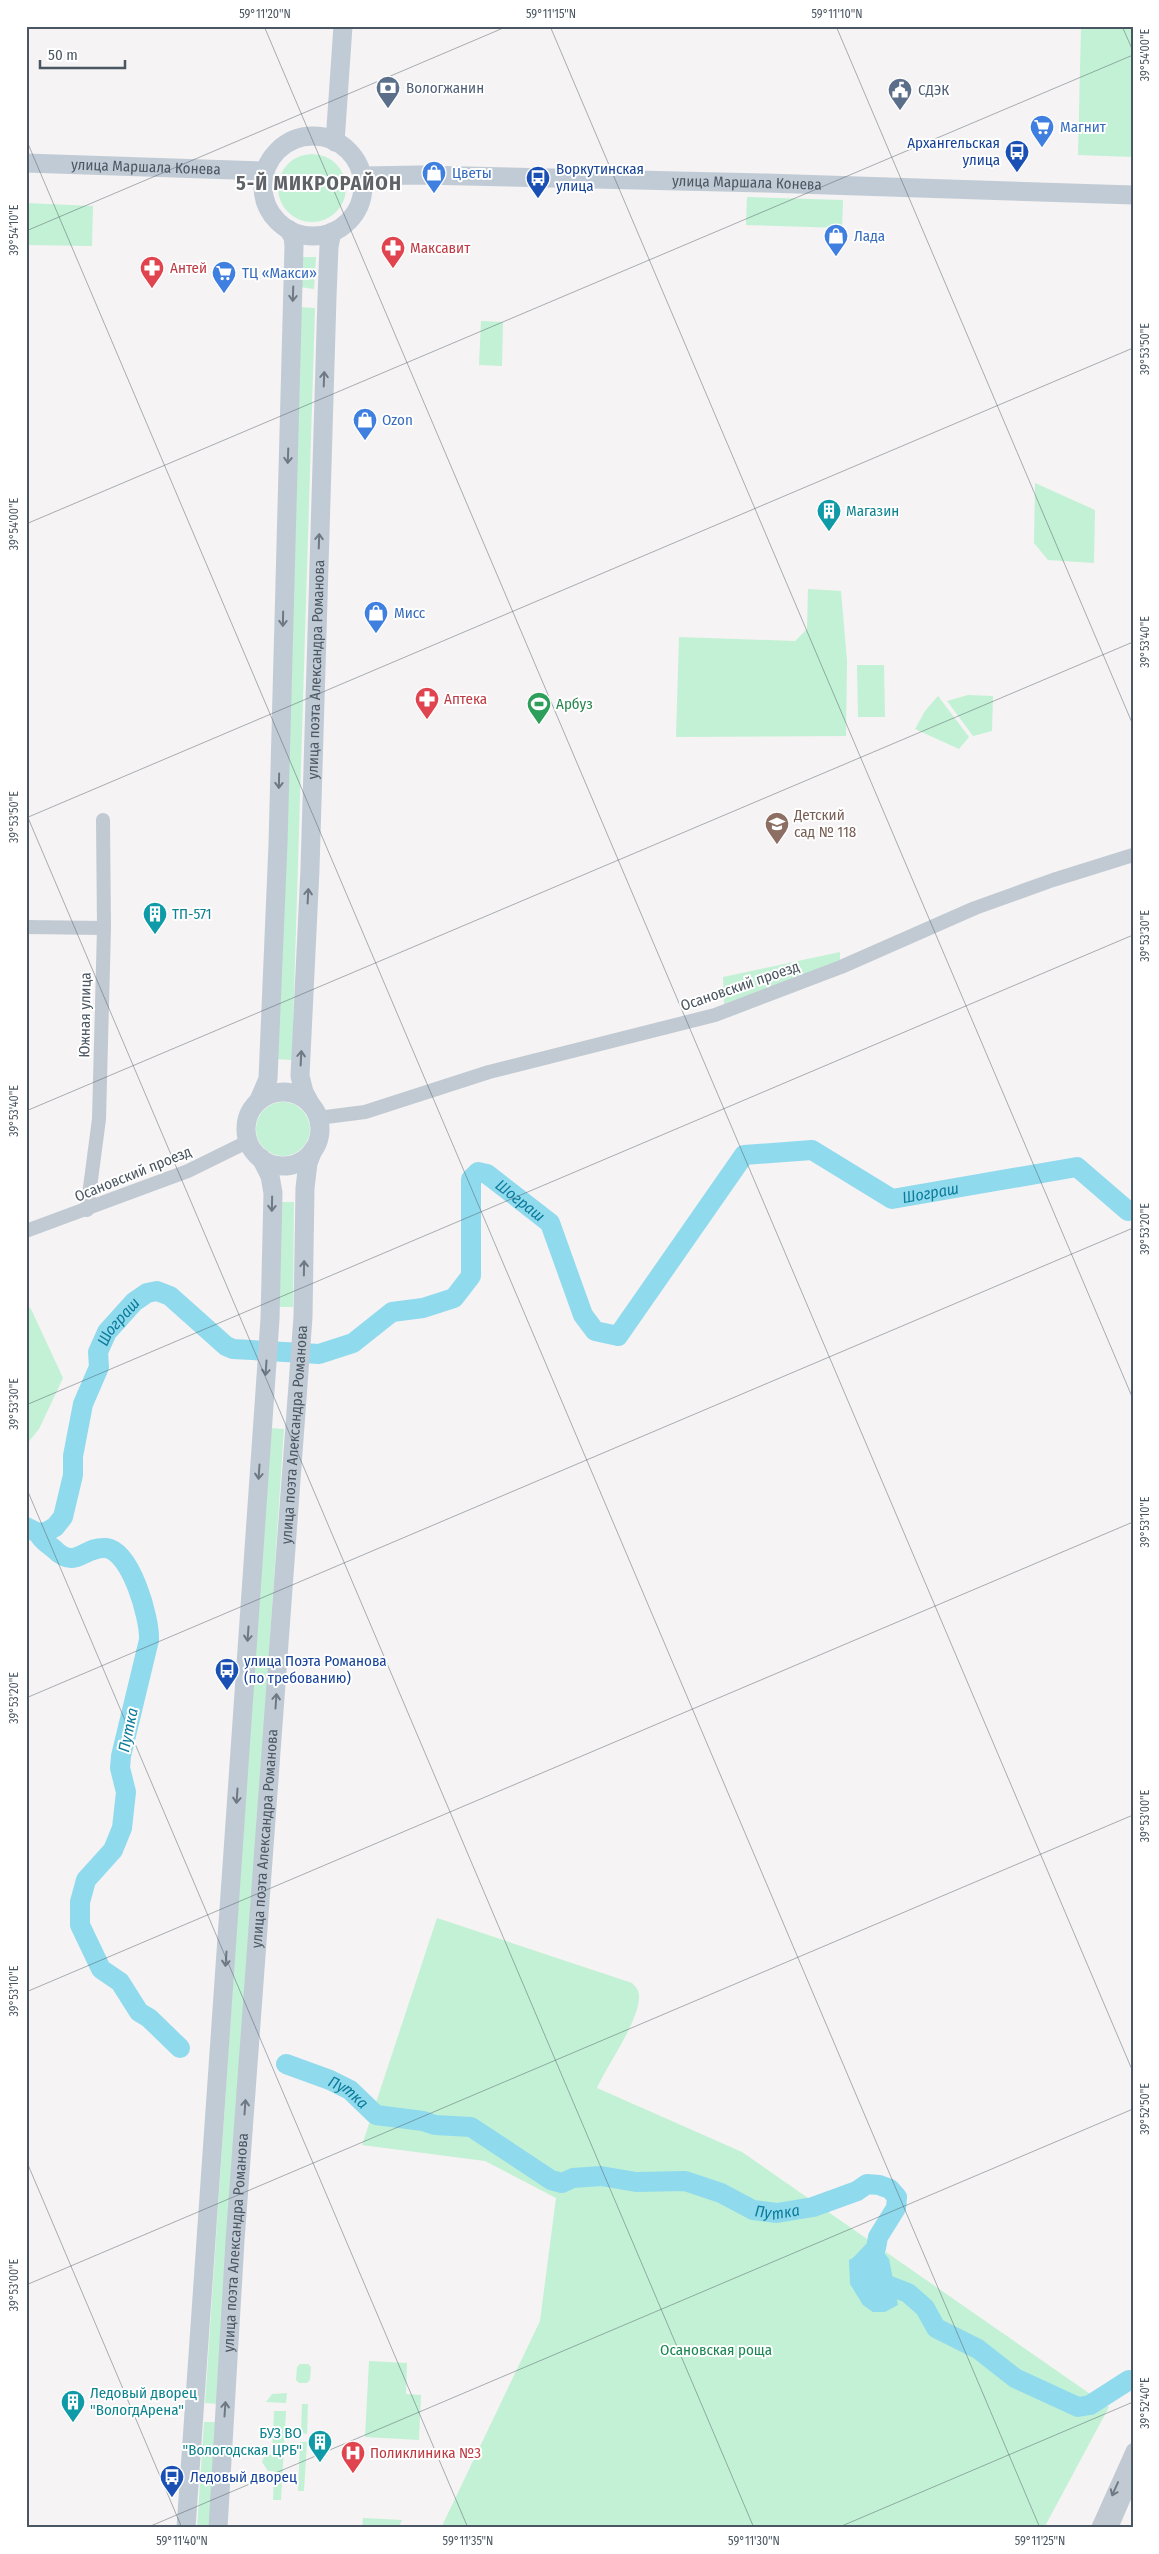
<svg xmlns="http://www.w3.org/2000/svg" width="1159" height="2554" viewBox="0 0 1159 2554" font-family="'Fira Sans Condensed',sans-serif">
	<rect width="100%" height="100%" fill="#f5f3f3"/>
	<g fill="#c3f1d5">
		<path d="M1081,26L1133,27V157L1078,155Z"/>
		<circle cx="312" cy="188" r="34"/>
		<path d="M747,197L843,200L842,228L746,225Z"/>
		<path d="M26,203L93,206L92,246L26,245Z"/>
		<path d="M302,257H316L314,289L300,287Z"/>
		<path d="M298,307L315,308L292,1060L275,1059Z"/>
		<path d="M481,321L503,322L502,366L479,365Z"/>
		<path d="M1035,483L1095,510L1094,563L1048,560L1034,543Z"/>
		<path d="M808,589L841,591L847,661L846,736L676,737L679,637L795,641L807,629Z"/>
		<path d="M857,665H884L885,717H858Z"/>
		<path d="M968,695L993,696L992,731L973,736L947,701Z"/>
		<path d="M938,696L969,737L959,749L915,729L925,711Z"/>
		<path d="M840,952V961L724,1004L723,977Z"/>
		<circle cx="283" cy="1129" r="27"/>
		<path d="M279,1202H294L293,1307H277Z"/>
		<path d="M26,1304L31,1309L63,1378L39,1429L26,1445Z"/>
		<path d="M270,1428L284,1429L219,2404L205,2403Z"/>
		<path d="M437,1918L632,1983C636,1987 639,1990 639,1996C640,2020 607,2065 597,2088L742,2152L1109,2407L1044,2528H441L540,2321L556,2198L485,2161L362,2145Z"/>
		<path d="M369,2361L407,2363L406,2394L421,2395L419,2440L365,2437Z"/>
		<path d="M300,2364H308L311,2367L310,2380L307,2383H299L296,2380L297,2367Z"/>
		<path d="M287,2393L286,2403L266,2402L272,2394Z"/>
		<path d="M302,2404H308L307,2434L301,2433Z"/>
		<path d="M274,2411H286L281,2500H273L274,2471H268L262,2462L264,2457L272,2454Z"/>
		<path d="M204,2422H218L211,2528H197Z"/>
		<path d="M300,2442H307L304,2491H298Z"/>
		<path d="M363,2518L402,2520L398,2528H362Z"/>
	</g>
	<path fill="#90daee" d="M870,2249L882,2250L889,2259L898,2305L885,2312H873L863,2305L850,2284L849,2260Z"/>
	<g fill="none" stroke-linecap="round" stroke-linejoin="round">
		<g stroke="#90daee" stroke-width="20">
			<path id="s1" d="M26,1527L38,1533L46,1532L55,1527L63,1517L73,1475V1456L83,1404L99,1367L98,1352L107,1332L134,1302L147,1293L157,1291L170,1296L226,1346L233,1349L319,1354L353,1343L392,1312L423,1308L454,1298L471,1276V1179L478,1172L487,1174L550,1223L583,1315L595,1331L618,1336L744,1155L812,1150L892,1199L1077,1167L1128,1211L1133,1210"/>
			<path d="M38,1533C42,1541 47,1543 54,1549C76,1571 83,1546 106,1548C131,1551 150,1618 149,1640L121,1756L120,1768L126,1792L122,1828L113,1850L86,1880L80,1902V1925L101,1969L120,1982L139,2012L149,2018L180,2048"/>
			<path id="s2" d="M286,2064L330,2080L350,2090L376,2115L423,2121L435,2125L471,2127L551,2180L562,2183L573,2178L601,2176L636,2182L685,2181L721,2193L753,2210L777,2213L813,2207L857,2191L867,2184L879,2185L890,2189L897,2197L896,2208L878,2237L876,2248L861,2264L864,2276L908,2293L925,2308L936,2328L978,2349L1015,2378L1078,2407L1090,2405L1129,2380"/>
		</g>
		<g stroke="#c1cad2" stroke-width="14">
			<path d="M26,927L104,928"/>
			<path d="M318,1118L365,1112L489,1072L715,1015L841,967L975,908L1053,880L1133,855"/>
			<path d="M87,1210L99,1119L104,928L103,820"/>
			<path d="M26,1231L188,1171L249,1141"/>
			<path d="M1098,2528L1133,2450"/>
			<path d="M1111,2528L1133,2477"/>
		</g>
		<g stroke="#c1cbd6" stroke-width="19">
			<circle cx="313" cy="186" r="50"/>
			<path d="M335,142L343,26"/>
			<path id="s3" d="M26,163L265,171"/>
			<path id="s4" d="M362,176L421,175L766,183L1133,195"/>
			<circle cx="283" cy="1129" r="37"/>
			<path d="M259,1100L268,1079L278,844L294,246L293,237L288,229"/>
			<path id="s5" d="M311,1105L304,1092L300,1076L310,869L327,297L329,246L332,232"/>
			<path d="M186,2528L270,1319L273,1193L270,1176L261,1158"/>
			<path id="s6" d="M218,2528L235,2241L303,1317L305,1188L308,1163L313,1150"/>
		</g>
	</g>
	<defs><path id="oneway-shaft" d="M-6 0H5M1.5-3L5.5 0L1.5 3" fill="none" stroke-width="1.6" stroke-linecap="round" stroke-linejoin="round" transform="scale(1.25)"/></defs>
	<g stroke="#6e7984">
		<use href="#oneway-shaft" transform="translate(293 294) rotate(92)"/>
		<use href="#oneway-shaft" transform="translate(324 379) rotate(-88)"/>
		<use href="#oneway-shaft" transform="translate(288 456) rotate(92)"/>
		<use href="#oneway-shaft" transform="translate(319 541) rotate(-88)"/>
		<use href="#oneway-shaft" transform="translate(283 619) rotate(91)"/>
		<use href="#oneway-shaft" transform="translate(279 781) rotate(91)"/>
		<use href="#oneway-shaft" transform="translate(308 896) rotate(-87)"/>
		<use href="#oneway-shaft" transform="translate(301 1058) rotate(-87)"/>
		<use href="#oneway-shaft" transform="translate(272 1204) rotate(91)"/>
		<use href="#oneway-shaft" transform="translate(304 1268) rotate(-89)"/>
		<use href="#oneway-shaft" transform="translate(266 1368) rotate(94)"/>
		<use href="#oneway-shaft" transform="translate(259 1472) rotate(94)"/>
		<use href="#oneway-shaft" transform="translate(248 1634) rotate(94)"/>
		<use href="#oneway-shaft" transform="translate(276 1701) rotate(-86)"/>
		<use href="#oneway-shaft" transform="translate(237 1796) rotate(94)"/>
		<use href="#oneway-shaft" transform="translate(226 1959) rotate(94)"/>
		<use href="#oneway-shaft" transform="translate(245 2107) rotate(-86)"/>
		<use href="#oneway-shaft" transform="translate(225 2409) rotate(-86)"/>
	</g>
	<use stroke="#6e7983" href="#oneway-shaft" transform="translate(1115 2489) rotate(114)"/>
	<path fill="none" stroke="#4a5661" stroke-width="1" stroke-opacity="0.45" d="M264,26L1133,2072M550,26L1133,1399M836,26L1133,725M1122,26L1133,51M26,139L1040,2528M26,231L508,26M26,524L1133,55M26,813L754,2528M26,818L1133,348M26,1111L1133,642M26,1405L1133,935M26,1487L468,2528M26,1698L1133,1228M26,1992L1133,1522M26,2160L182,2528M26,2285L1133,1815M146,2528L1133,2109M837,2528L1133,2402"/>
	<defs>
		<symbol id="bank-pin" viewBox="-11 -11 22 30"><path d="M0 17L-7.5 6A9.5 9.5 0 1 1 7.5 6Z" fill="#5c6f8a" stroke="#fff"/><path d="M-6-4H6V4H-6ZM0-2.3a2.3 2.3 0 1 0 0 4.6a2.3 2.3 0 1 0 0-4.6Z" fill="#fff"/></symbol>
		<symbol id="civic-pin" viewBox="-11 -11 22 30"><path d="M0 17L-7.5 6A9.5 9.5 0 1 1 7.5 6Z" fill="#5c6f8a" stroke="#fff"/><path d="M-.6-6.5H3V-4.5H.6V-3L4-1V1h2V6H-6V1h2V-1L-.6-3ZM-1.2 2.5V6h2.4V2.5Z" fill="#fff"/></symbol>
		<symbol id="supermarket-pin" viewBox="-11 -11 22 30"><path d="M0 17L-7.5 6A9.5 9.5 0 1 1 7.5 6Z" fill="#3f7fe0" stroke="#fff"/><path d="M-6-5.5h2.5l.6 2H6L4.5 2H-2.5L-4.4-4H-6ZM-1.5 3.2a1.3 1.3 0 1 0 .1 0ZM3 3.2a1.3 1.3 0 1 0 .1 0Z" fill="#fff"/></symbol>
		<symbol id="bus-pin" viewBox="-11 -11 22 30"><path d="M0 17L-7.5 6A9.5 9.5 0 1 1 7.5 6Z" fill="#1a4fb4" stroke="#fff"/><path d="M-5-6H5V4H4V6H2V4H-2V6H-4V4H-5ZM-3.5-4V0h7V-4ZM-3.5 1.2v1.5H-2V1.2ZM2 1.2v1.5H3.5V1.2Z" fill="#fff"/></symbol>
		<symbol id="shop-pin" viewBox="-11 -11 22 30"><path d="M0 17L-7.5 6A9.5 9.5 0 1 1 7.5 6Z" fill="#3f7fe0" stroke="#fff"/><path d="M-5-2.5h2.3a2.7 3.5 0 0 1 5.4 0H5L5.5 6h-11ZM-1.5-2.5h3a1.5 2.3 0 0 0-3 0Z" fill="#fff"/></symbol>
		<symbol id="pharmacy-pin" viewBox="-11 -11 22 30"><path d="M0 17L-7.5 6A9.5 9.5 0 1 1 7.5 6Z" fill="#e0444e" stroke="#fff"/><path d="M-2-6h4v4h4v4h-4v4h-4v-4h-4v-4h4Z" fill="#fff"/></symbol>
		<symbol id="building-pin" viewBox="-11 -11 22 30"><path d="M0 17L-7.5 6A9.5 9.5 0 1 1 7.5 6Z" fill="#0f9aa8" stroke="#fff"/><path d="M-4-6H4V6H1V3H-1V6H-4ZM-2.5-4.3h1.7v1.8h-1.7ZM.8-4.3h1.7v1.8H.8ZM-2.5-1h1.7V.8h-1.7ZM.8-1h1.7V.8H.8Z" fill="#fff"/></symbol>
		<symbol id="stadium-pin" viewBox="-11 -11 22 30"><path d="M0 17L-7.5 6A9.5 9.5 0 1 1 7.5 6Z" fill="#2e9e5b" stroke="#fff"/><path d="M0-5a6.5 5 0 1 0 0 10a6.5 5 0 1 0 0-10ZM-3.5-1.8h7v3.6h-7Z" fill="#fff"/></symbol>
		<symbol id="school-pin" viewBox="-11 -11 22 30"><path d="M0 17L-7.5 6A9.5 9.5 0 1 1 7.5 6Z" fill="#8d6e63" stroke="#fff"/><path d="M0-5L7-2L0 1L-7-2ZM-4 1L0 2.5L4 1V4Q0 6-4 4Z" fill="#fff"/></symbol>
		<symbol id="hospital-pin" viewBox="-11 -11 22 30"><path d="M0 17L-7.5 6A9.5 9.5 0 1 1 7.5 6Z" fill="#e0444e" stroke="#fff"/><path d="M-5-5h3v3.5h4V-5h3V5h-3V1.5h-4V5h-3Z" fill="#fff"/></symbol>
	</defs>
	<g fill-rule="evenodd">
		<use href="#bank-pin" x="374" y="74" width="28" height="38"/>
		<use href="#civic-pin" x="886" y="76" width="28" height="38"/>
		<use href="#supermarket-pin" x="1028" y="113" width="28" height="38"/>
		<use href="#bus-pin" x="1003" y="138" width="28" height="38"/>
		<use href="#shop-pin" x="420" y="159" width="28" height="38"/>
		<use href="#bus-pin" x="524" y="164" width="28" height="38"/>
		<use href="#shop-pin" x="822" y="222" width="28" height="38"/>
		<use href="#pharmacy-pin" x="379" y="234" width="28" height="38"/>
		<use href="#pharmacy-pin" x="138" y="254" width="28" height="38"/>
		<use href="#supermarket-pin" x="210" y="259" width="28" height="38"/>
		<use href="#shop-pin" x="351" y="406" width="28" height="38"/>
		<use href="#building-pin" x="815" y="497" width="28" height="38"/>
		<use href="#shop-pin" x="362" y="599" width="28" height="38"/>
		<use href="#pharmacy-pin" x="413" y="685" width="28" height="38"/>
		<use href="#stadium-pin" x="525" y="690" width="28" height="38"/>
		<use href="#school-pin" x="763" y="810" width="28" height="38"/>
		<use href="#building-pin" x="141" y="900" width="28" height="38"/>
		<use href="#bus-pin" x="213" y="1656" width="28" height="38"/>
		<use href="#building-pin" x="59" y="2388" width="28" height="38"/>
		<use href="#building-pin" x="306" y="2428" width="28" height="38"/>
		<use href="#hospital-pin" x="339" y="2439" width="28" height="38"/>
		<use href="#bus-pin" x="158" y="2463" width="28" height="38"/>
	</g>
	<g text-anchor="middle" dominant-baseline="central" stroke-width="4" stroke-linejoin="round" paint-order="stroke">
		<g font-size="15" fill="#4e5e75" stroke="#fff" text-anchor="start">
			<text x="406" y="88">Вологжанин</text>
			<text x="918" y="90">СДЭК</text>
		</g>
		<g font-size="15" fill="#366cbe" stroke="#fff" text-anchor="start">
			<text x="1060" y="127">Магнит</text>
			<text x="452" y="173">Цветы</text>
			<text x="854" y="236">Лада</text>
			<text x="242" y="273">ТЦ «Макси»</text>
			<text x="382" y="420">Ozon</text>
			<text x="394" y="613">Мисс</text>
		</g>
		<g font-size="15" fill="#164399" stroke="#fff" text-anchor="start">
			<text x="1000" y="143" text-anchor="end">Архангельская<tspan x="1000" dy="17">улица</tspan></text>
			<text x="556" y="169">Воркутинская<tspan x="556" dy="17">улица</tspan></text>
			<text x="244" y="1661">улица Поэта Романова<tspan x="244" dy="17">(по требованию)</tspan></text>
			<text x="190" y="2477">Ледовый дворец</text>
		</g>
		<g font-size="15" fill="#4a5661" stroke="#fff">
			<text stroke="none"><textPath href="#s3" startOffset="120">улица Маршала Конева</textPath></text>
			<text stroke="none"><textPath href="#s4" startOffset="385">улица Маршала Конева</textPath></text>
			<text stroke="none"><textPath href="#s5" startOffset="438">улица поэта Александра Романова</textPath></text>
			<text transform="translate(740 986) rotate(-19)">Осановский проезд</text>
			<text transform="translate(85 1015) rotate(-89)">Южная улица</text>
			<text transform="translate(133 1174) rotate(-22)">Осановский проезд</text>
			<text stroke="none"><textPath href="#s6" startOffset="1096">улица поэта Александра Романова</textPath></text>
			<text stroke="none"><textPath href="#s6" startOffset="691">улица поэта Александра Романова</textPath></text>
			<text stroke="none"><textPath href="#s6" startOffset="286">улица поэта Александра Романова</textPath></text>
		</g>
		<g font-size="15" fill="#be3a42" stroke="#fff" text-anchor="start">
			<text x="410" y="248">Максавит</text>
			<text x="170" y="268">Антей</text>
			<text x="444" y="699">Аптека</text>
			<text x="370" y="2453">Поликлиника №3</text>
		</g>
		<g font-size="15" fill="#0d838f" stroke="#fff" text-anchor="start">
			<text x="846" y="511">Магазин</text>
			<text x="172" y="914">ТП-571</text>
			<text x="90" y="2393">Ледовый дворец<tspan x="90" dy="17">"ВологдАрена"</tspan></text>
			<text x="302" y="2433" text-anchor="end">БУЗ ВО<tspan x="302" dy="17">"Вологодская ЦРБ"</tspan></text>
		</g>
		<g font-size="15" fill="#27864d" stroke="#fff" text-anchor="start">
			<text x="556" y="704">Арбуз</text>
		</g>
		<g font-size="15" fill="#785e54" stroke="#fff" text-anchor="start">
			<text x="794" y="815">Детский<tspan x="794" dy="17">сад № 118</tspan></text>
		</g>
		<g font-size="15" fill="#17864f" stroke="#fff">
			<text x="716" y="2350">Осановская роща</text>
		</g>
		<g font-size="16" font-style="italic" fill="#0c7c9b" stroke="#fff">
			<text stroke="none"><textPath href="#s1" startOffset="1422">Шограш</textPath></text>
			<text stroke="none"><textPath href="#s1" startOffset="822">Шограш</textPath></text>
			<text stroke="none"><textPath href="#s1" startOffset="252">Шограш</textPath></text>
			<text transform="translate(128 1730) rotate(-78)">Путка</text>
			<text stroke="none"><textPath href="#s2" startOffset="69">Путка</textPath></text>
			<text stroke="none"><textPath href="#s2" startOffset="532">Путка</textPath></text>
		</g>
		<g font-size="20" font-weight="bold" letter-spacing="1" fill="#5f6368" stroke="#fff">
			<text x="319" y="183">5-Й МИКРОРАЙОН</text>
		</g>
	</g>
	<rect width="1159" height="2554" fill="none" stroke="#ffffff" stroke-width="55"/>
	<path d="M40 60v8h85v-8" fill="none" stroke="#4a5661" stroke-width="2.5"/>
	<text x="48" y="60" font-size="15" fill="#4a5661" stroke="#ffffff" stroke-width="4" paint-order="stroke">50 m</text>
	<rect x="28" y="28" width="1104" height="2498" fill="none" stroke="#4a5661" stroke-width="2"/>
	<g font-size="12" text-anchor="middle" fill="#4a5661">
		<text x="265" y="18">59°11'20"N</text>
		<text x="551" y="18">59°11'15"N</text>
		<text x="837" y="18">59°11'10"N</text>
		<text transform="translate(1145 55) rotate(-90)" y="4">39°54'00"E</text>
		<text transform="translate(14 230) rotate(-90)" y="4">39°54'10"E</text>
		<text transform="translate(1145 349) rotate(-90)" y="4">39°53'50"E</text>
		<text transform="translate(14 524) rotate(-90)" y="4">39°54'00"E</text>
		<text transform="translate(1145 642) rotate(-90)" y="4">39°53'40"E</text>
		<text transform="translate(14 817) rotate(-90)" y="4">39°53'50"E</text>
		<text transform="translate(1145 936) rotate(-90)" y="4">39°53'30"E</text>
		<text transform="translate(14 1111) rotate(-90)" y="4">39°53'40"E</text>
		<text transform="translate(1145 1229) rotate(-90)" y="4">39°53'20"E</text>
		<text transform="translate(14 1404) rotate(-90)" y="4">39°53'30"E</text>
		<text transform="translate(1145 1522) rotate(-90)" y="4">39°53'10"E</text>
		<text transform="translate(14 1698) rotate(-90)" y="4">39°53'20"E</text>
		<text transform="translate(1145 1816) rotate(-90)" y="4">39°53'00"E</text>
		<text transform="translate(14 1991) rotate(-90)" y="4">39°53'10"E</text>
		<text transform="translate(1145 2109) rotate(-90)" y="4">39°52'50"E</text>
		<text transform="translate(14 2285) rotate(-90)" y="4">39°53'00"E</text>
		<text transform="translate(1145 2403) rotate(-90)" y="4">39°52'40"E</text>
		<text x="182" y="2545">59°11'40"N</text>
		<text x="468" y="2545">59°11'35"N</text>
		<text x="754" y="2545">59°11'30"N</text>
		<text x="1040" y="2545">59°11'25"N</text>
	</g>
</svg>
